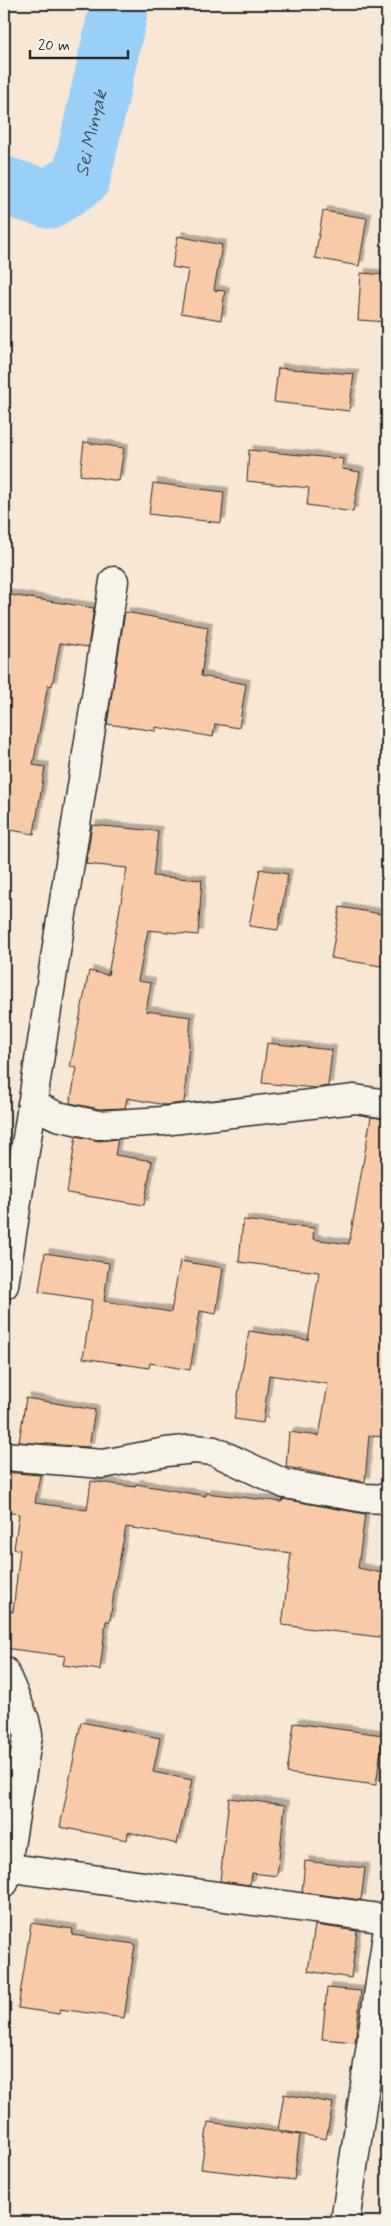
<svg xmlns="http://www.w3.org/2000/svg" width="391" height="2226" viewBox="0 0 391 2226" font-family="Mynerve,sans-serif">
	<defs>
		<filter id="shadow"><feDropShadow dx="4.5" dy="-4.5" stdDeviation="0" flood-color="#0004"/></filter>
	</defs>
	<rect width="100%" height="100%" fill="#f7e7d4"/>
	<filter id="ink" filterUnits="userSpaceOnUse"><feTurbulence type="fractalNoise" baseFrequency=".02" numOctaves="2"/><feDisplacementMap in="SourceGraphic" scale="10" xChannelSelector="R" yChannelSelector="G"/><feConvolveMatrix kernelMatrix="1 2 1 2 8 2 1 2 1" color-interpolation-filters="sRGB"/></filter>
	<g filter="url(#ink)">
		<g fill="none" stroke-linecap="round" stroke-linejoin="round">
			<path stroke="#9acff8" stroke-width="59" id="s1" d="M4,186L49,199L81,178L120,4"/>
		</g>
		<g fill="#f8caa7" stroke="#2b2b2b" filter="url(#shadow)">
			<path d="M323,211L367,218L359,266L315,258Z"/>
			<path d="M178,236L222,245L214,290L225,291L221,320L181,313L188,270L172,267Z"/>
			<path d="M361,273L387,275V322L358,320Z"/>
			<path d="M278,368L354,374L349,411L274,402Z"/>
			<path d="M84,442L124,448L119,481L80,475Z"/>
			<path d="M249,450L343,459L342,469L360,472L353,512L307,505L309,488L247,481Z"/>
			<path d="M153,483L224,492L221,523L149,514Z"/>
			<path d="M4,594L94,608L88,647L60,643L52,686L48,685L33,765L45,767L34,834L4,829Z"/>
			<path d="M125,612L208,627L201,676L246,684L239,728L215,724L213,737L156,727V731L107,724Z"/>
			<path d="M92,825L158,831L153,876L202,880L198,935L148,930L138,981L151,983L146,1011L191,1017L184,1103L165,1105L127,1098L125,1108L99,1109L70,1103L77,1068L70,1067L89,971L108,975L127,868L86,864Z"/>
			<path d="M260,869L288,874L278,930L249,926Z"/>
			<path d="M340,907L387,915V967L331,958Z"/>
			<path d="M267,1043L332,1050L328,1086L315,1088L262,1083Z"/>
			<path d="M371,1117L387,1119V1438L369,1435L365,1482L286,1467L289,1432L319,1436L328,1384L269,1375L263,1423L234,1419L249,1331L308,1340L319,1272L239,1262L243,1220L314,1228L313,1239L349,1244Z"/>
			<path d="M76,1136L99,1141L118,1139L115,1155L152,1161L144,1205L67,1193Z"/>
			<path d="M45,1253L109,1263L104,1301L171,1312L180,1261L223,1268L216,1314L200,1311L190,1370L150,1363L149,1368L83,1358L92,1300L39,1292Z"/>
			<path d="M26,1398L95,1410L89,1447L19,1442Z"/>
			<path d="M4,1472L40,1475L35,1503L87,1510L91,1481L135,1487L136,1484L206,1496V1493L282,1502L283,1499L365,1514L358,1568L387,1574V1638L282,1625L291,1553L126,1527L116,1578L110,1621H106L100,1670L63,1665L65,1656L4,1648L8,1611L13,1612L20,1550L14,1549L19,1514L4,1512Z"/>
			<path d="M81,1722L160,1738L153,1772L192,1780L177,1844L128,1832L127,1840L60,1827Z"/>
			<path d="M294,1723L383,1735L376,1785L287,1773Z"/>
			<path d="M229,1798L285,1805L277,1876L252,1873L250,1885L220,1881Z"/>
			<path d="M305,1861L365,1868L361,1900L302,1892Z"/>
			<path d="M31,1923L73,1929L72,1935L135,1944L124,2018L60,2009L59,2014L18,2008Z"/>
			<path d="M315,1925L357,1931L351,1978L308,1971Z"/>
			<path d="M327,1988L361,1991L355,2042L322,2039Z"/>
			<path d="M284,2094L333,2103L326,2139L278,2130Z"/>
			<path d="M208,2122L300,2135L294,2180L201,2169Z"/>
		</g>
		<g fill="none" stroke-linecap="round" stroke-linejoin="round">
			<defs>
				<g id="minor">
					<path d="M32,1104L57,1116L98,1125L163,1121L355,1099L387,1104"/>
					<path d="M4,1285L114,581"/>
					<path d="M4,1456L103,1464L166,1452L195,1449L214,1451L285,1484L364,1498L387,1499"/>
					<path d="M4,1671L25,1720L28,1735L4,1883"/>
					<path d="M4,1867L387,1919"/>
					<path d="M345,2222L387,1935"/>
				</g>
			</defs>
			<use href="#minor" stroke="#2b2b2b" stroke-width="31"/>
			<use href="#minor" stroke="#f7f3e8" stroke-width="28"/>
		</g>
	</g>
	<g text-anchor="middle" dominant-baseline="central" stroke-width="4" stroke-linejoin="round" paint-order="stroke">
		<g font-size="19" font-style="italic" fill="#47545e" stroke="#f7f3e8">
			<text stroke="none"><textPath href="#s1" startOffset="131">Sei Minyak</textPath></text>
		</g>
	</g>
	<rect width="391" height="2226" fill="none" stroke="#f7f3e8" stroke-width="20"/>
	<rect x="10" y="10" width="371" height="2206" fill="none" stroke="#2b2b2b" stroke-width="2" filter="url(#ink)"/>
	<path d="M30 50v8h98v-8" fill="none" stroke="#2b2b2b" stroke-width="2.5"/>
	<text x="38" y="50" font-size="15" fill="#2b2b2b" stroke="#f7f3e8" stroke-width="4" paint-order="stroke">20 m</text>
</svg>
